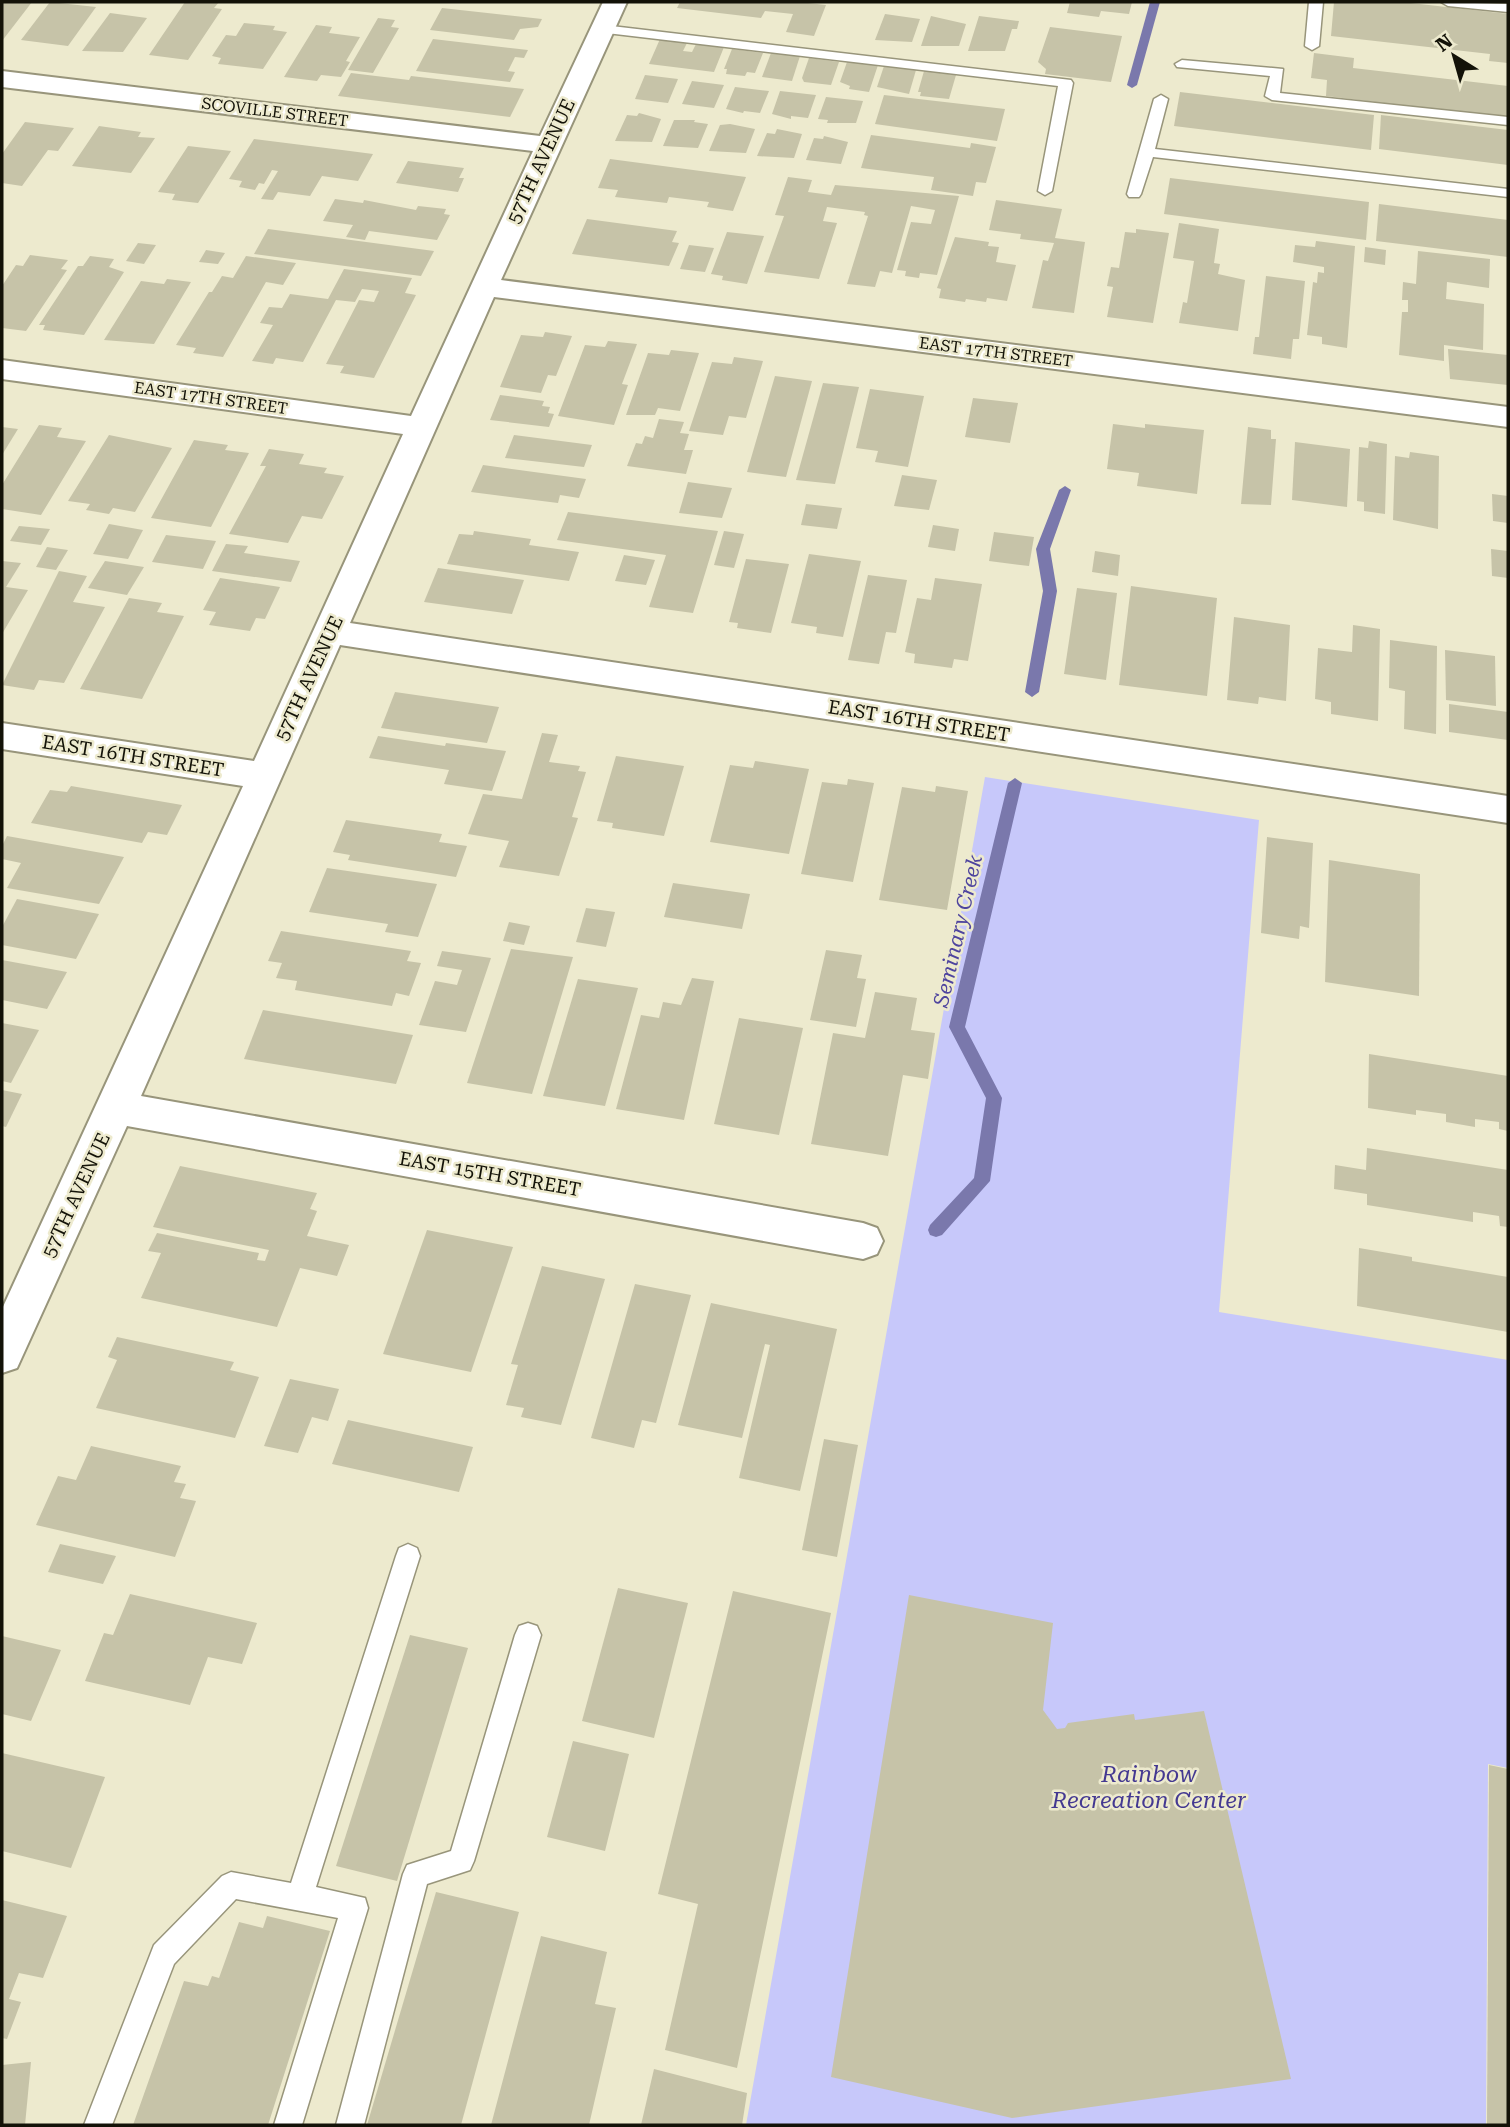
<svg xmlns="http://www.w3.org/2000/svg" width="1510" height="2127" viewBox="0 0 1510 2127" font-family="'Roboto Serif',serif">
	<rect width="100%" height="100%" fill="#edeace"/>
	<path fill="#c7c8fa" d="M985,777L1259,820L1219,1312L1508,1360V1768L1488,1764L1486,2125H746Z"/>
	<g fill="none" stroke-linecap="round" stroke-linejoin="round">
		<g fill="#7a78ac" fill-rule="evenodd">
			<path d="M1150,2H1160L1137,85L1132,88L1127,85Z"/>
			<path d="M1065,486L1071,490L1050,549L1057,591L1039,692L1032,697L1025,692L1043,591L1036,549L1059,490Z"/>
			<path d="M1015,778L1022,783L965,1027L1002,1098L990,1181L942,1235L936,1237L930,1235L928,1230L930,1225L974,1178L986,1098L949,1027L1008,783Z"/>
		</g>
	</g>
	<g fill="#c6c3a8">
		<path d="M2,2H32L2,41Z"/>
		<path d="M50,2L96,7L68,46L21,40Z"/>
		<path d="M185,2H219L214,8L222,9L188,60L149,55Z"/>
		<path d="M680,2H799L826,5L814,36L786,32L793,14L765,11L761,18L677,8Z"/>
		<path d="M1070,2H1132L1129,14L1101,11L1099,17L1067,13Z"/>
		<path d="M1334,2H1402L1508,14V63L1489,61L1490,54L1331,36Z"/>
		<path d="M442,8L542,19L538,27L520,29L514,40L430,30Z"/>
		<path d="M110,13L147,18L123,52L82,51Z"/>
		<path d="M885,14L920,19L912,42L875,40Z"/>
		<path d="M931,16L966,24L959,46H921Z"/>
		<path d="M979,16L1019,21L1017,29H1012L1005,51H968Z"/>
		<path d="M378,18L395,20L391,27L399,28L373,73L348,70Z"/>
		<path d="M244,23L275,26L273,30L287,32L263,69L218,64L221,58L212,56L226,35L236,36Z"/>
		<path d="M316,25L332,27L329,33L360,37L346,61L350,62L341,77L321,75L317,81L284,77Z"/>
		<path d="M1050,27L1122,36L1111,82L1045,74L1046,69L1038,62Z"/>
		<path d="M433,39L528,50L524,58L515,57L508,71L515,72L510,82L416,71Z"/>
		<path d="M660,39L687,43L683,51L692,52L696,44L724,47L714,72L649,64Z"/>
		<path d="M732,49L763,53L755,73L747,72L745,76L726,74L727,69H724Z"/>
		<path d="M771,53L800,56L792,81L762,77Z"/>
		<path d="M1314,53L1354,58L1353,68L1508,86V118L1326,96L1327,80L1311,78Z"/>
		<path d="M809,58L839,62L831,85L804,82L802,78Z"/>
		<path d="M847,62L878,65L869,92L849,89L850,86L840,82Z"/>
		<path d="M884,66L916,70L909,94L877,87Z"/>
		<path d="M924,71L956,75L949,99L920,96L921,92H918Z"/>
		<path d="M351,73L409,80L411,76L524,89L510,117L338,96Z"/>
		<path d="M645,75L678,79L668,103L635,99Z"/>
		<path d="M692,81L724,85L714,108L682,104Z"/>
		<path d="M735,87L769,91L760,113L744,111L743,113L726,109Z"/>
		<path d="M780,91L816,95L808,118L791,116V119L772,114Z"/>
		<path d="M1180,92L1374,115L1371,150L1174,126Z"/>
		<path d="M884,95L1005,109L997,141L875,124Z"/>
		<path d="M826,97L863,101L856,123H827L828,120L818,119Z"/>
		<path d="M639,113L661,119L652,142L615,141L627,115L637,116Z"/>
		<path d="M1381,115L1508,130V165L1379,149Z"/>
		<path d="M674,120H695L694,122L708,124L698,148L663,146Z"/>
		<path d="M25,122L74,128L58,151L48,150L22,186L2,183V154Z"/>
		<path d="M730,124L755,129L746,153L709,151L720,125Z"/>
		<path d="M99,126L141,132L138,137L155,138L131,173L72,166Z"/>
		<path d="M777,129L802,134L794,158L757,156L767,133L775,134Z"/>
		<path d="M871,135L970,148L971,143L996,147L986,183L976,182L973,196L931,190L934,177L861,168Z"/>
		<path d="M824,136L848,142L841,164L806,160L814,138L823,139Z"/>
		<path d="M254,139L342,150L373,154L358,181L322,176L310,196L278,192L273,200L261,199L278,171L272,170L264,184L259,183L255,190L239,187L242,181L229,179Z"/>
		<path d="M188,146L231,151L198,203L172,200L175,194L158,192Z"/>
		<path d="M610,159L746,177L733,211L707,207L709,202L669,197L667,203L615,197L618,190L598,188Z"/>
		<path d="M408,161L464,168L459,178H464L458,192L396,183Z"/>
		<path d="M788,177L812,180L808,192L831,195L835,185L959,196L937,275L920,273L919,278L905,276L906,271L897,270L911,222L931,224L935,210L911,206L892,273L880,271L875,287L847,284L868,216L864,215L865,212L827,207L823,221L837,223L819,279L764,272L784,216L775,215Z"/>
		<path d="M1170,178L1369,202L1366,240L1164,214Z"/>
		<path d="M335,199L363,203L364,200L416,210L418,206L446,209L444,214L450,215L437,240L369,231L365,240L346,237L353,225L323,221Z"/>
		<path d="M996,200L1062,209L1055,238L1085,242L1074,313L1032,308L1043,260L1048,261L1054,243L1020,239L1021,234L989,230Z"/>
		<path d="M1379,204L1508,220V257L1376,241Z"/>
		<path d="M587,219L677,231L672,242L679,243L669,266L572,254Z"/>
		<path d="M1179,223L1219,229L1214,263L1220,264L1218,274L1245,280L1238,331L1179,323L1183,302L1187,303L1194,261L1173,258Z"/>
		<path d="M268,229L434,251L421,276L254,254Z"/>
		<path d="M1136,229L1169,233L1153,323L1107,317L1113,287L1107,286L1111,267L1119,268L1125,232L1136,233Z"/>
		<path d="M727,232L764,236L747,284L722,280L723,276L711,274Z"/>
		<path d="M955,237L989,242L988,246L999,247L996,262L1016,265L1007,301L987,298L986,302L966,299L965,302L939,298L941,289L937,288Z"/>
		<path d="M1316,241L1355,246L1347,348L1322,344V337L1307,335L1313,282L1317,283L1318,272L1324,273V267L1293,262L1295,245L1315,247Z"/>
		<path d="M138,243L156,245L144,264L126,261Z"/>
		<path d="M689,245L714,248L705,272L680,269Z"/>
		<path d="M1365,247L1386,250L1385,265L1364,262Z"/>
		<path d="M206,250L225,253L218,264L199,262Z"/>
		<path d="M1418,251L1490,259L1489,288L1447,282L1446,299L1484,304L1483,350L1444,345V361L1399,355L1402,312H1408V300H1402L1403,282L1416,284Z"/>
		<path d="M30,255L68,260L61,269L67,270L26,331L2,328V286L16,265L23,266Z"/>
		<path d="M90,256L114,259L109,267L124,272L84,335L43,330L45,325H39L78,266H83Z"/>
		<path d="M246,256L296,263L283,285L266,282L223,357L193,353L196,348L176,345L209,292H212L222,276L233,278Z"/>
		<path d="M344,269L412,278L405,293L416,295L374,378L340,373L344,366L326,364L359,300L374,302L379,291L362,289L355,302L336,300L303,362L276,358L273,364L252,361L273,325L260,323L269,307L282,308L290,294L328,299Z"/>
		<path d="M1266,276L1305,281L1299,339H1293L1291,359L1253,354L1255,337H1259Z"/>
		<path d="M167,279L191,282L154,344L104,340L141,281L164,284Z"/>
		<path d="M545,332L572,336L556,376L548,375L541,393L500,387L521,335L543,337Z"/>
		<path d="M608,341L637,344L622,384L628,385L614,425L558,416L585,345L605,347Z"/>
		<path d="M1448,349L1508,355V385L1450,379Z"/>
		<path d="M671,350L699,353L680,411L658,408L655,415H626L648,353L669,355Z"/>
		<path d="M734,357L763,361L746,418L729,416L723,435L689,431L712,362L732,364Z"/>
		<path d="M775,376L812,381L786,477L747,472Z"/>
		<path d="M823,383L859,387L835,484L796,480Z"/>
		<path d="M870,389L924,396L908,467L875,462L878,451L856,448Z"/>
		<path d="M500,395L544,401L542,406L550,407L548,413L554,414L549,427L490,420Z"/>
		<path d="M973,398L1018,403L1010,443L965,437Z"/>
		<path d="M659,419L684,422L680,433L689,434L684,450H693L686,474L627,466L636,443L642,444L645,436L653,438Z"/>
		<path d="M1113,424L1145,428V424L1204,430L1197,494L1137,486L1139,473L1107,469Z"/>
		<path d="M39,425L62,428L57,437L86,441L41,515L2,509V485Z"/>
		<path d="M2,427L18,429L2,455Z"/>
		<path d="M1248,427L1271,430V439H1276L1271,505L1241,504Z"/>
		<path d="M109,435L172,448L135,512L113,508L109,514L86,510L90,504L68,501Z"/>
		<path d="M514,435L592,445L584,467L505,458Z"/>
		<path d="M194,440L228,445L225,450L249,453L211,527L151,518Z"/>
		<path d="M1369,441L1387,444L1385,514L1364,511V502L1357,501L1359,447L1368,448Z"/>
		<path d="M1295,442L1350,449L1347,507L1292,500Z"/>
		<path d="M269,449L304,454L299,464L327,468L324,473L344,476L322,519L302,516L288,543L229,534L266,466H260Z"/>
		<path d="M1410,452L1439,456L1438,529L1393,520L1395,456L1409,458Z"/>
		<path d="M483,465L586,479L579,498L560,495L558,503L471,492Z"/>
		<path d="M902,475L937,480L929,510L894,506Z"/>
		<path d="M688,482L732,488L722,518L679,513Z"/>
		<path d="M1492,494L1508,496V523L1493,521Z"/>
		<path d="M806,504L842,508L837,529L801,525Z"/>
		<path d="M568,512L718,531L693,613L649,607L666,555L557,540Z"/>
		<path d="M109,524L143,530L128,559L93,554Z"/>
		<path d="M933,525L959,529L955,551L928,547Z"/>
		<path d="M19,526L50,529L41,545L10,541Z"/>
		<path d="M474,531L531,539L529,545L579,552L569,581L447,564L459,534L473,535Z"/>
		<path d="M724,531L744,534L734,568L714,565Z"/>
		<path d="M994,532L1034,537L1029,566L989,561Z"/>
		<path d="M166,535L216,541L203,569L152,562Z"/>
		<path d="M226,544L248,546L244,553L300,561L291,582L212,571Z"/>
		<path d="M47,547L68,550L56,570L36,567Z"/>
		<path d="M1491,549L1508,551V578L1492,576Z"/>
		<path d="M1095,551L1120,555L1118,576L1092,572Z"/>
		<path d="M809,554L861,561L843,637L816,633L817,627L791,623Z"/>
		<path d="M624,555L655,560L646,585L615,581Z"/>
		<path d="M746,559L789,564L771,633L737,628L738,623L729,622Z"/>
		<path d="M2,561L21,563L6,587L28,590L2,634Z"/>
		<path d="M105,561L144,567L127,595L88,588Z"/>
		<path d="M438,568L524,580L512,614L424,602Z"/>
		<path d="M59,571L87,576L73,602L105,607L64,683L39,680L34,690L2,685Z"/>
		<path d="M868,575L907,580L896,633L886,632L879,664L848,660Z"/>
		<path d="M220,578L280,587L265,619L256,618L250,631L209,625L216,612L203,610Z"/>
		<path d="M935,578L982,584L968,661L954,659L952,668L914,663L915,654L905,652L917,598L931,600Z"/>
		<path d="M1131,586L1217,598L1207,696L1119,685Z"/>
		<path d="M1077,588L1117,593L1106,680L1064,674Z"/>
		<path d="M129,598L162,603L157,612L184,616L142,699L80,689Z"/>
		<path d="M1234,617L1290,625L1286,701L1259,697L1258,704L1227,700Z"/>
		<path d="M1353,625L1380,629L1378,721L1331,714V702L1315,699L1318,648L1352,652Z"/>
		<path d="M1390,640L1437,646L1436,734L1404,729L1405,691L1389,688Z"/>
		<path d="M1445,650L1495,656L1496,706L1446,700Z"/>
		<path d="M395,692L499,707L487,743L381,728Z"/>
		<path d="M1449,704L1508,712V740L1449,732Z"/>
		<path d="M542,733L558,735L549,762L580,766L578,771L586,772L572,817L578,818L559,876L499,867L509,841L468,834L483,794L522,799Z"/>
		<path d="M378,736L445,746L446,743L506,751L492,791L444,784L449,770L369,758Z"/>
		<path d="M616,756L684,766L664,836L612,828L613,823L597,821Z"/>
		<path d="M755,761L809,769L789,854L710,842L730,765L753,768Z"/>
		<path d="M848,779L874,783L853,882L801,874L822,782L847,785Z"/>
		<path d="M71,786L182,805L167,835L148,832L142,843L31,823L50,790L67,792Z"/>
		<path d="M936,786L968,791L947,910L879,900L902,787L935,792Z"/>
		<path d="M346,820L442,834L439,842L467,846L456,877L348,860L350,855L333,852Z"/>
		<path d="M7,836L124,857L99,904L7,888L21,863L2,859V846Z"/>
		<path d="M1267,837L1313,843L1309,928L1300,926L1299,939L1261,933Z"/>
		<path d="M1329,860L1420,874L1419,996L1325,982Z"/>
		<path d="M327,868L437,884L418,937L385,932L388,924L309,912Z"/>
		<path d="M673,883L750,894L742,929L664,917Z"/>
		<path d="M17,899L99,914L76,959L2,945V927Z"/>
		<path d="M586,908L615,912L606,947L576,942Z"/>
		<path d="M509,922L530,926L524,945L503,941Z"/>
		<path d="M281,931L411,951L407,961L421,963L409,996L396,993L392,1006L295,990L297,981L276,978L282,963L268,961Z"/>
		<path d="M511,949L573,957L532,1094L467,1083Z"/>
		<path d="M826,950L862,955L857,978L866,979L856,1027L810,1020Z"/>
		<path d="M442,951L491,958L466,1032L419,1025L435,981L457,985L462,970L437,966Z"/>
		<path d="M2,960L67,972L47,1009L2,1000Z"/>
		<path d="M692,978L714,981L684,1120L616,1109L641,1015L659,1018L663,1002L681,1005Z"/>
		<path d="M578,979L638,988L605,1106L543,1096Z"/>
		<path d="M875,992L917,998L911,1030L935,1033L928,1079L903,1075L888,1156L811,1144L833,1033L865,1038Z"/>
		<path d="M263,1010L413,1035L396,1084L244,1059Z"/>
		<path d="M739,1018L803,1028L779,1135L714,1124Z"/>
		<path d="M2,1023L39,1030L11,1083L2,1081Z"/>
		<path d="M1369,1054L1508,1076V1131L1499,1129V1122L1475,1119V1127L1446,1122V1114L1416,1110V1115L1368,1108Z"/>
		<path d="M2,1090L22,1094L6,1127L2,1126Z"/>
		<path d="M1367,1148L1508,1170V1227L1500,1226L1499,1216L1473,1212V1222L1367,1205V1194L1334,1189L1335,1165L1366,1170Z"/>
		<path d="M180,1166L317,1193L310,1209L317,1211L307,1236L349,1245L337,1276L300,1268L277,1327L141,1298L161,1253L148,1251L157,1233L259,1253L257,1260L265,1261L269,1250L153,1227Z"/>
		<path d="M427,1230L513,1247L471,1372L383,1354Z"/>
		<path d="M1359,1248L1412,1257V1261L1508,1277V1332L1357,1306Z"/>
		<path d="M542,1266L605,1279L561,1425L521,1417L524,1408L506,1405L518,1365L511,1364Z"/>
		<path d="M635,1284L691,1295L656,1423L642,1420L634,1448L591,1438Z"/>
		<path d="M711,1303L837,1329L800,1491L739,1478L770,1345L765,1344L742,1438L678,1425Z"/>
		<path d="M117,1337L234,1362L230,1370L259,1377L235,1438L96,1408L117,1360L108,1357Z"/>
		<path d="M290,1379L339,1389L328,1421L312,1417L298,1453L264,1446Z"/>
		<path d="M348,1420L473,1447L459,1492L332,1464Z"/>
		<path d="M824,1439L858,1445L837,1557L802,1550Z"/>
		<path d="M91,1446L181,1466L174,1482L186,1484L180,1498L196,1501L175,1557L36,1525L58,1476L76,1480Z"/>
		<path d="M60,1544L116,1556L103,1584L48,1572Z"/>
		<path d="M618,1588L688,1603L654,1738L582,1721Z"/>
		<path d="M733,1591L831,1613L737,2068L665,2050L698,1904L658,1894Z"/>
		<path d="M130,1594L257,1623L242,1664L208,1657L190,1705L85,1681L104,1633L113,1635Z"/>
		<path d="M909,1595L1053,1623L1043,1710L1057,1729L1065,1728L1068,1723L1134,1714L1135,1720L1204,1711L1291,2079L1012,2118L831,2077Z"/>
		<path d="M410,1635L468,1648L397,1881L336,1866Z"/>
		<path d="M2,1636L61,1650L31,1721L2,1714Z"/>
		<path d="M573,1741L629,1754L605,1851L547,1837Z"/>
		<path d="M2,1753L105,1777L71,1868L2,1851Z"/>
		<path d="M1489,1765L1508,1769V2125H1487Z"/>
		<path d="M436,1892L519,1912L461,2125H367Z"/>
		<path d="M2,1900L67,1916L43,1978L19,1973L9,1999L21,2002L7,2039L2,2038Z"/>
		<path d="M267,1916L330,1931L268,2125H133L184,1981L208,1986L212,1976L219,1978L239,1922L263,1928Z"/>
		<path d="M541,1936L607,1952L595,2004L616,2008L589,2125H491Z"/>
		<path d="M31,2062L25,2125H2V2065Z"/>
		<path d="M654,2069L747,2093L742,2125H641Z"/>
	</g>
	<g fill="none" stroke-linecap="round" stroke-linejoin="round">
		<defs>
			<g id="service">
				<path d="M1309,2H1323L1319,46L1312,50L1305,46Z"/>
				<path d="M1441,2L1508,4V12L1448,6Z"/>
				<path d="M603,25L1071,80L1073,83L1052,191L1045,195L1038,191L1058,86L598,32V26Z"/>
				<path d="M1182,60L1283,69L1280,93L1508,117V125L1272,100L1265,96L1270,76L1177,67L1175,64Z"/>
				<path d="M1161,95L1168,99L1155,149L1508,189V197L1153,157L1141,194L1139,197H1129L1127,194L1154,99Z"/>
				<path d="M408,1544L417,1548L420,1556L316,1887L365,1898L368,1908L302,2125H274L338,1918L236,1899L174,1964L112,2125H84L154,1945L222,1876L231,1872L291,1883L396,1556L399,1548Z"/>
				<path d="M528,1623L537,1626L541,1635L474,1861L470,1870L427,1884L364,2125H336L403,1874L407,1865L451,1851L515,1635L519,1626Z"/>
			</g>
			<path id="minor" d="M603,2H627L501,280L1508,407V427L494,297L350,623L1508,796V823L340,645L141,1096L863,1223L877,1228L883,1241L877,1254L863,1259L127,1126L17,1368L2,1373V1309L243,786L2,749V723L254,761L403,434L2,379V360L411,416L533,151L2,87V71L540,136Z"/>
		</defs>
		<use href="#service" stroke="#98957b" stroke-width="3"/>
		<use href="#minor" stroke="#98957b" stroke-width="4"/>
		<use href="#service" fill="#fff" fill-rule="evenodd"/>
		<use href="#minor" fill="#fff" fill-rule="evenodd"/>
	</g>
	<g text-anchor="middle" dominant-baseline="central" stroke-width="5" stroke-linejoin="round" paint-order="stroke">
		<g font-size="16" fill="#131208" stroke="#edeace">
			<text transform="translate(275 112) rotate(7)">SCOVILLE STREET</text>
			<text transform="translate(996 352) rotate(7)">EAST 17TH STREET</text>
			<text transform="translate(211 398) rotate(8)">EAST 17TH STREET</text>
		</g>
		<g font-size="19" fill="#131208" stroke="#edeace">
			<text transform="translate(541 161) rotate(-65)">57TH AVENUE</text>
			<text transform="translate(309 678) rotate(-65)">57TH AVENUE</text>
			<text transform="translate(919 721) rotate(9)">EAST 16TH STREET</text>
			<text transform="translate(133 756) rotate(9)">EAST 16TH STREET</text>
			<text transform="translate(490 1174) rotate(10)">EAST 15TH STREET</text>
			<text transform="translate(76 1195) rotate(-65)">57TH AVENUE</text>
		</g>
		<g font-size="21" font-style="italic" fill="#4e449e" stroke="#edeace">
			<text transform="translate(958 931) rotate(-77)">Seminary Creek</text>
		</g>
		<g font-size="23" font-style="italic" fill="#443991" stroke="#edeace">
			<text x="1149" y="1774">Rainbow<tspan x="1149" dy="26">Recreation Center</tspan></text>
		</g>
	</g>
	<rect width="1510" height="2127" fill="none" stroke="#131208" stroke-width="7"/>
	<g transform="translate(1454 56) rotate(323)" stroke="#edeace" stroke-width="5" paint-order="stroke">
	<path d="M0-5L12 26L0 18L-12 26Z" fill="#131208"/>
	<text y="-10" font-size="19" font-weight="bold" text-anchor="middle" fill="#131208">N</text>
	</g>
</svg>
